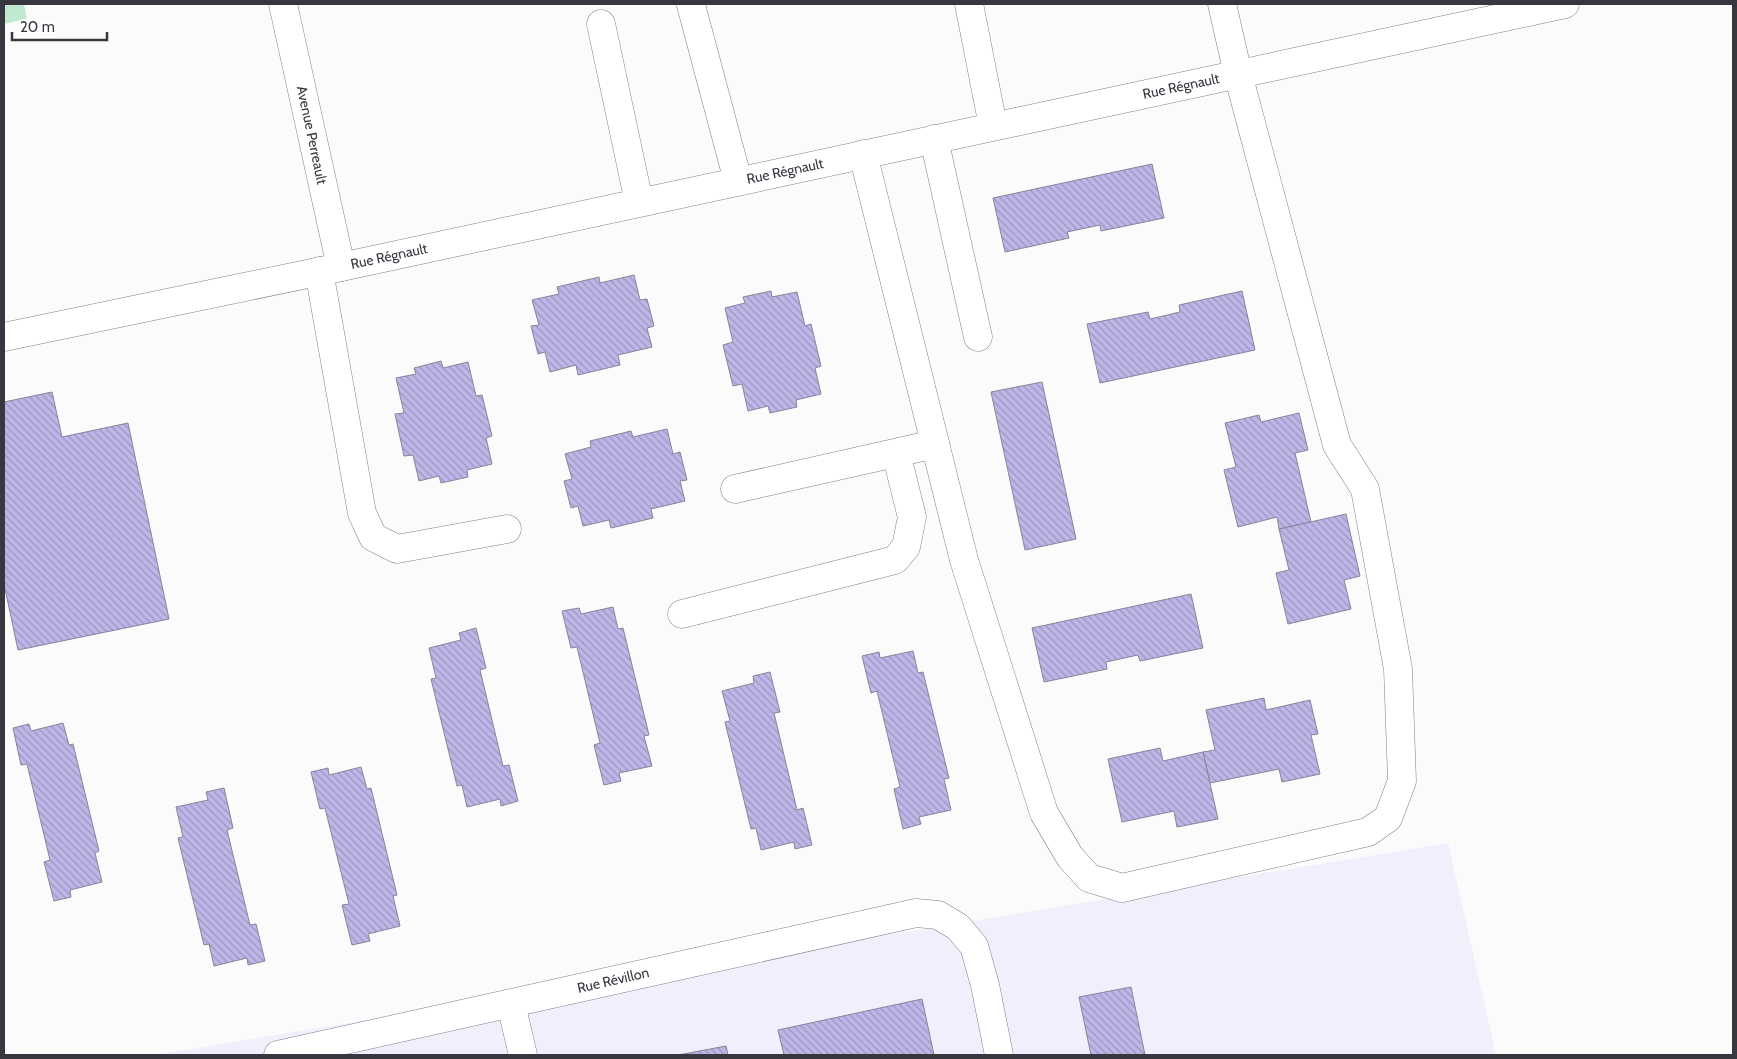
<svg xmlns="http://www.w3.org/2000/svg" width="1737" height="1059" viewBox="0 0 1737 1059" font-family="Cabin,sans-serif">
	<defs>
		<pattern id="building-back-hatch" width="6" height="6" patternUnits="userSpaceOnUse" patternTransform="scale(1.25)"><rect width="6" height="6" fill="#bdb6e8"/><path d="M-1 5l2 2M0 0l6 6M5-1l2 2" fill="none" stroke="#9b95bd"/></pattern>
	</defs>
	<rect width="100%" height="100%" fill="#fbfbfb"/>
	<path fill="#f0effb" d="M1448,843L1496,1055H154Z"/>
	<path fill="#bfead0" d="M4,4H24L27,19L4,24Z"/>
	<g fill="url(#building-back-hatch)" stroke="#878499">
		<path d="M1152,164L1164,218L1101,231L1100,225L1067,232L1069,238L1005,252L993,198Z"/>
		<path d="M634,275L640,300L647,299L654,326L647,328L652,347L618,355L620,365L578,375L576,365L550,372L545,352L538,354L531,326L539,325L532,300L559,294L557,287L599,277L600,283Z"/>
		<path d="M771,291L772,297L797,292L805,326L811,324L821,366L815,368L821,394L796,400L797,407L770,413L768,406L748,411L742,384L733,386L723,345L733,342L725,308L745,303L743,297Z"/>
		<path d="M1242,291L1255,350L1100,383L1087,324L1148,312L1150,319L1180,312L1179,305Z"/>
		<path d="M441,361L443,368L468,362L476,396L482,395L492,436L486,438L492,464L467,470L468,477L441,483L439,476L419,481L413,455L404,456L395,414L404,413L396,378L416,374L414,368Z"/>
		<path d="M1042,382L1076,539L1025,550L991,392Z"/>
		<path d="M52,392L62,437L128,423L169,619L18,650L4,584V402Z"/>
		<path d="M1299,413L1308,450L1295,453L1311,522L1279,529L1277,517L1238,527L1224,470L1236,467L1225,423L1259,415L1261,422Z"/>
		<path d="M667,429L673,454L680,452L687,480L680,481L685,501L651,509L653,518L611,528L609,520L583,526L578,506L571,508L564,481L572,479L565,454L591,447L590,441L631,431L633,437Z"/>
		<path d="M1346,514L1360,576L1344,580L1351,609L1288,624L1276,573L1289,570L1279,529Z"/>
		<path d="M1191,594L1203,648L1140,661L1138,655L1106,662L1107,669L1044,682L1032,628Z"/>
		<path d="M613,607L618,629L623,628L649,735L644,736L652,766L619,773L621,781L604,785L594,745L600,743L577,647L571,648L562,611L579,608L581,614Z"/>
		<path d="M476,628L486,668L480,670L503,766L509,765L518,801L501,806L500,799L467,807L462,785L457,786L431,679L436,678L429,648L461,640L459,633Z"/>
		<path d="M913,651L918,673L923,672L949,778L944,779L951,810L919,817L921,824L903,829L894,789L900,787L877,691L871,693L862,656L879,652L880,658Z"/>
		<path d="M770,672L780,712L774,713L797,810L803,808L812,845L795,849L794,842L761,850L756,828L751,829L725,722L730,721L722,691L754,683L753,676Z"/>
		<path d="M1264,698L1266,710L1310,700L1318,734L1311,735L1320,774L1282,782L1279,769L1210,783L1203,752L1215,750L1206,710Z"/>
		<path d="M63,723L69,745L73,744L99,851L95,853L102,882L70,890L71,897L54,901L44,862L50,860L27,764L21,765L13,728L29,724L31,731Z"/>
		<path d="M1160,748L1163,761L1203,752L1218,819L1177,827L1174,811L1122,822L1108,759Z"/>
		<path d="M361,767L367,789L371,788L397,895L393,896L400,926L368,934L370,941L352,945L342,905L349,904L325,808L320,809L311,772L328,768L329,775Z"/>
		<path d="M224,788L233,828L227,830L250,925L256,924L265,961L248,965L247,958L214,966L209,944L204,945L178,838L183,837L176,807L208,800L206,792Z"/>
		<path d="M1131,987L1145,1055H1091L1079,997Z"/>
		<path d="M922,999L934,1055H784L778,1030Z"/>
		<path d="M726,1046L728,1055H678Z"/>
	</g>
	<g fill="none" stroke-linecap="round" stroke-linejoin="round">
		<defs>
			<g id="street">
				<path d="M283,4L341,267"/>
				<path d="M969,4L993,126"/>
				<path d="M691,5L738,181"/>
				<path d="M601,24L639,202"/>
				<path d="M934,139L978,337"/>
				<path d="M863,154L964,560L1044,813L1070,857L1089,878L1122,888L1368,832L1388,818L1402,781L1398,669L1365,489L1337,445L1238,74L1222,4"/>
				<path d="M319,271L362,513L373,537L397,549L507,529"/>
				<path d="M735,489L935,444"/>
				<path d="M682,614L895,560L906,547L912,517L896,453"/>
				<path d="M511,1004L523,1055"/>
				<path d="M278,1055L916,913L938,915L958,927L974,946L985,985L999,1055"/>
			</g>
			<path id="secondary" d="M4,337L341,267L1565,4"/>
		</defs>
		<use href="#street" stroke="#817e93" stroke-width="29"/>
		<use href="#secondary" stroke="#817e93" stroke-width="29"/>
		<use href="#street" stroke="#fff" stroke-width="28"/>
		<use href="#secondary" stroke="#fff" stroke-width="28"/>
	</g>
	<g text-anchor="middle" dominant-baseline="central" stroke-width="4" stroke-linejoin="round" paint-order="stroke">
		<g font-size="14" fill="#383740" stroke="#fff">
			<text transform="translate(1181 86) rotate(-12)">Rue Régnault</text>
			<text transform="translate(312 135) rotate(78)">Avenue Perreault</text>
			<text transform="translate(785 171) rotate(-12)">Rue Régnault</text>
			<text transform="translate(389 256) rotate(-12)">Rue Régnault</text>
			<text transform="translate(613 980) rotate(-13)">Rue Révillon</text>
		</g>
	</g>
	<rect width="1737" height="1059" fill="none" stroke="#383740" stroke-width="10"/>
	<path d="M12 32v8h95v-8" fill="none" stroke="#383740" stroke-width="2.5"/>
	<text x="20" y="32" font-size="15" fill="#383740" stroke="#ffffff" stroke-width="4" paint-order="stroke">20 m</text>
</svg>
